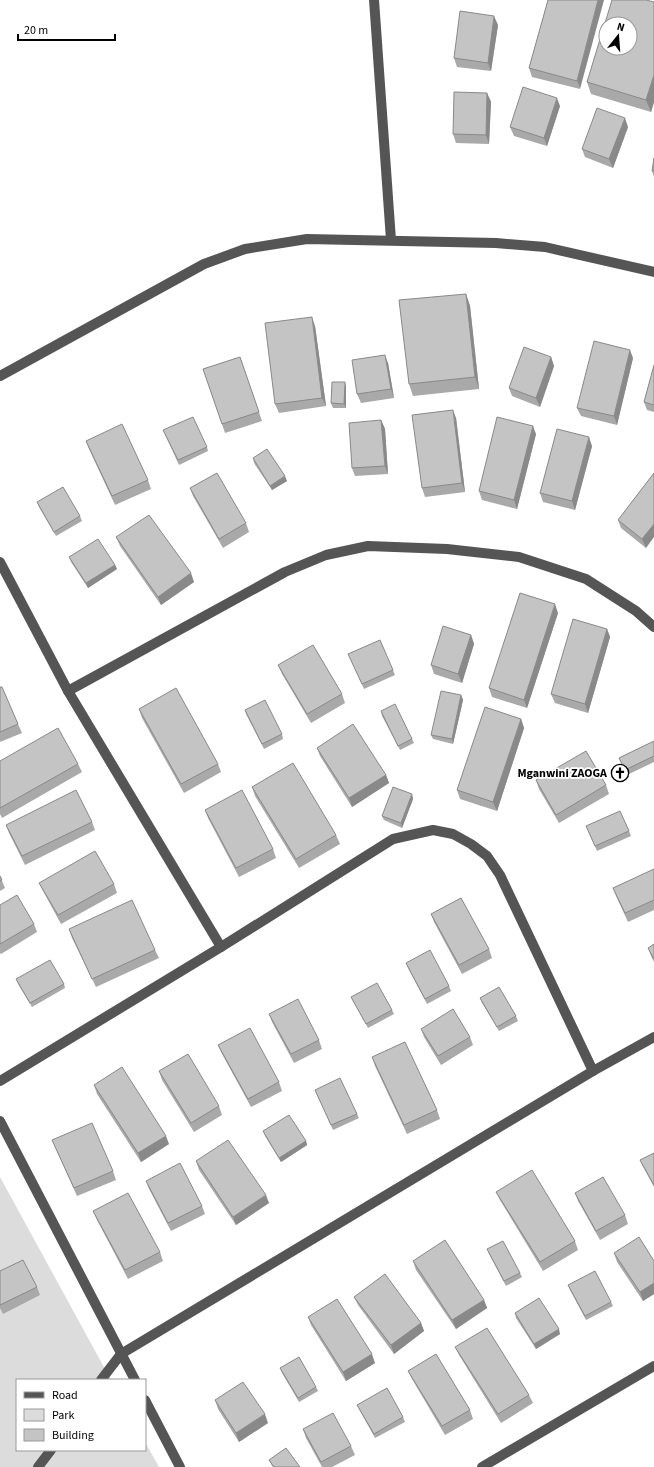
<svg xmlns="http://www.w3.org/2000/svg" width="654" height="1467" viewBox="0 0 654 1467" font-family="'Source Sans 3',sans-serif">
	<rect width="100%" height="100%" fill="#fff"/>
	<path fill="#dcdcdc" d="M0,1177L111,1380H17V1450H145V1442L159,1467H0Z"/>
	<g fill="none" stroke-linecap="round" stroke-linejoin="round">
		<g stroke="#555" stroke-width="10">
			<path d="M374,0L391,240"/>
			<path d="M0,376L204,264L245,249L307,239L496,243L545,247L654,272"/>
			<path d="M0,562L68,691L221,947"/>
			<path d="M68,691L285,572L326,555L368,546L447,549L519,557L586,579L636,611L654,627"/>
			<path d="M0,1081L221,947L393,839L433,830L453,834L471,844L487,856L500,875L593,1071"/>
			<path d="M0,1121L135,1380"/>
			<path d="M101,1380L121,1354L593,1071L654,1037"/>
			<path d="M145,1400L180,1467"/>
			<path d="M38,1467L51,1450"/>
			<path d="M482,1467L654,1366"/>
		</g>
	</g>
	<g fill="#a9a9a9">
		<path d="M548,0L580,89L532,77L529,68Z"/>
		<path d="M654,2V102L651,112L591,94L587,82Z"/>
		<path d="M498,25L491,71L457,67L454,58Z"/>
		<path d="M487,93L491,102L489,144L456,143L453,134Z"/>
		<path d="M560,106L547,146L514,136L510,127Z"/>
		<path d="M628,127L613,168L585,157L582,149Z"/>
		<path d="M654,158V177L652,171Z"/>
		<path d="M466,294L470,306L479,389L413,396L409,384Z"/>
		<path d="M315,326L326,406L279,413L275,404Z"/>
		<path d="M240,357L262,421L225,433L203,369Z"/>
		<path d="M551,357L554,366L540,407L512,396L509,388Z"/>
		<path d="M633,358L617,425L581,416L577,408Z"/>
		<path d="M388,363L394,398L361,403L357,394Z"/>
		<path d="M654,365V412L647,410L644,402Z"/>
		<path d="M346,387V408H333L331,403Z"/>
		<path d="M456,418L465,492L425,497L422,488Z"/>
		<path d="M381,420L385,429L388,474L355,476L352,468Z"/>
		<path d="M163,430L207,447L208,451L179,465Z"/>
		<path d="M536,434L517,509L482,500L479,491Z"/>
		<path d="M86,441L148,480L151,489L115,505L89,449Z"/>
		<path d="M592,446L575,510L543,502L540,493Z"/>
		<path d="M253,458L287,481L272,490L254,463Z"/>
		<path d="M654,473L646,548L621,528L618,520Z"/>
		<path d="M190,488L246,523L249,532L223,548L193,496Z"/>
		<path d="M37,502L80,516L82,521L56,536L39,507Z"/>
		<path d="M116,537L194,582L161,605L120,546Z"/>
		<path d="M69,557L115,565L117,569L88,588L71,562Z"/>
		<path d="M558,613L527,708L492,697L489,688Z"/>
		<path d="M607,629L610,637L588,713L555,703L551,694Z"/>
		<path d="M471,635L474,644L462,683L434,674L431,665Z"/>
		<path d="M348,654L393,670L395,675L364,689Z"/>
		<path d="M278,665L342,694L345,703L311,723L282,674Z"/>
		<path d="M0,687L18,724L22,733L0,742Z"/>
		<path d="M461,695L463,700L453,744L433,739L431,735Z"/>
		<path d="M139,709L218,764L221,772L184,793L142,718Z"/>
		<path d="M245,710L282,734L283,739L264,749L246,714Z"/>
		<path d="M381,711L412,739L414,743L400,750L382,716Z"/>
		<path d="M521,719L524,728L497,811L460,799L457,790Z"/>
		<path d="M654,741V762L627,775L619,758Z"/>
		<path d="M317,748L386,775L389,783L352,807L320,756Z"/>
		<path d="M0,761L78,764L82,772L2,818L0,814Z"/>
		<path d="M536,780L606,785L609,794L559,823L539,789Z"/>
		<path d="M252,787L336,835L340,844L299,868L255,796Z"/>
		<path d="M412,794L413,799L402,828L384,820L382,816Z"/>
		<path d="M205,810L273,849L276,858L239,877L208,818Z"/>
		<path d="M92,822L95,830L25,865L9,833L6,825Z"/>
		<path d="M586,826L629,831L631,836L597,851Z"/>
		<path d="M654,870V910L628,922L616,896L613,888Z"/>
		<path d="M0,876L5,888L0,891Z"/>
		<path d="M39,883L114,884L117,893L61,924L43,891Z"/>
		<path d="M0,905L34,924L37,932L1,954L0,953Z"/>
		<path d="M431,914L489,949L492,958L462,974L434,922Z"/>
		<path d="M69,929L155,950L159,958L96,987L72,938Z"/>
		<path d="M654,944V962L651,956L648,948Z"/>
		<path d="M406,963L449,986L451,991L427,1004L408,968Z"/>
		<path d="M16,979L64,984L65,988L32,1007L18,984Z"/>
		<path d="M351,997L392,1010L394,1014L368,1028L353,1001Z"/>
		<path d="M480,998L516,1016L518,1021L499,1031L482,1003Z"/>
		<path d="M269,1014L319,1040L322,1049L294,1063L272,1022Z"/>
		<path d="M421,1029L470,1037L473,1045L441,1065L424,1037Z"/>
		<path d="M218,1045L279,1082L282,1091L251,1107L222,1054Z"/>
		<path d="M372,1057L437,1110L440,1119L407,1134L375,1066Z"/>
		<path d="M159,1071L219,1106L222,1115L194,1132L162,1080Z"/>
		<path d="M94,1085L169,1144L141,1162L97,1094Z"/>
		<path d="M315,1090L357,1114L359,1118L333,1130Z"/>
		<path d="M263,1131L306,1141L307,1145L281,1162L265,1136Z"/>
		<path d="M52,1140L113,1171L116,1180L77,1196L56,1149Z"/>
		<path d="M654,1153V1187L642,1165L640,1160Z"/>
		<path d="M196,1161L269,1203L236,1225L199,1170Z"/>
		<path d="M146,1181L202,1206L205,1214L171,1231L149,1189Z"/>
		<path d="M496,1192L575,1241L578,1250L543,1271L500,1200Z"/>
		<path d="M575,1193L625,1215L628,1224L600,1240L578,1201Z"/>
		<path d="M93,1211L160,1252L163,1261L128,1279L97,1220Z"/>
		<path d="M487,1249L520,1273L522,1277L506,1286L489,1254Z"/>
		<path d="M614,1253L654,1261V1294L643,1301L617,1262Z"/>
		<path d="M413,1261L484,1300L487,1308L456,1329L416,1270Z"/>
		<path d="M0,1271L37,1287L40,1295L3,1314L0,1308Z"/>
		<path d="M568,1285L611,1302L613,1306L586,1320L570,1290Z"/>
		<path d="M354,1297L421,1323L424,1331L394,1354L358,1305Z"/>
		<path d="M515,1313L560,1334L536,1349L516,1318Z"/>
		<path d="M308,1317L375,1363L346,1381L311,1325Z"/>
		<path d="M455,1347L529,1395L533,1403L501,1423L459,1355Z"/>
		<path d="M280,1368L316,1387L318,1391L299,1402L282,1373Z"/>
		<path d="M408,1371L470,1410L473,1419L445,1435L412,1379Z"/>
		<path d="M215,1400L268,1423L239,1442L218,1409Z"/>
		<path d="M357,1405L403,1417L405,1422L375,1438L359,1409Z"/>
		<path d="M303,1429L351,1446L355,1455L332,1467H322L306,1438Z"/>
		<path d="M269,1460L300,1467H273L271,1464Z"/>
	</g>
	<g fill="#898989">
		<path d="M598,0H604L580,89L577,81Z"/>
		<path d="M494,16L498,25L491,71L488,63Z"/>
		<path d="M654,75V102L651,112L646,100Z"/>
		<path d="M487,93L491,102L489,144L486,135Z"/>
		<path d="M557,98L560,106L547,146L544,138Z"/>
		<path d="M625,118L628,127L613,168L609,159Z"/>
		<path d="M466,294L470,306L479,389L475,377Z"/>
		<path d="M312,317L315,326L326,406L322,398Z"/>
		<path d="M630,350L633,358L617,425L614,416Z"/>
		<path d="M385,355L388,363L394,398L391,389Z"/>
		<path d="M551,357L554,366L540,407L536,398Z"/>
		<path d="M345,382L346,387V408L344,404Z"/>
		<path d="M453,410L456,418L465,492L462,483Z"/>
		<path d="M381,420L385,429L388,474L385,466Z"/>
		<path d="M533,426L536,434L517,509L514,500Z"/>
		<path d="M589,437L592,446L575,510L572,501Z"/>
		<path d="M285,476L287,481L272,490L270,486Z"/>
		<path d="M654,524V537L646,548L642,539Z"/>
		<path d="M115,565L117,569L88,588L86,583Z"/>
		<path d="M191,573L194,582L161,605L158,597Z"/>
		<path d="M555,604L558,613L527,708L524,700Z"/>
		<path d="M607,629L610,637L588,713L585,704Z"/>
		<path d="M471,635L474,644L462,683L458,674Z"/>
		<path d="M461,695L463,700L453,744L452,739Z"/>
		<path d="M521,719L524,728L497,811L493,802Z"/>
		<path d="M386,775L389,783L352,807L349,798Z"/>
		<path d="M412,794L413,799L402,828L401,823Z"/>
		<path d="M166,1136L169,1144L141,1162L138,1153Z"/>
		<path d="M306,1141L307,1145L281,1162L279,1158Z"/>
		<path d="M266,1195L269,1203L236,1225L233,1217Z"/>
		<path d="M654,1283V1294L643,1301L640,1292Z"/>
		<path d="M484,1300L487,1308L456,1329L452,1320Z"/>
		<path d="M421,1323L424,1331L394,1354L391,1345Z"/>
		<path d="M559,1329L560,1334L536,1349L534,1344Z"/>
		<path d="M372,1354L375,1363L346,1381L343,1372Z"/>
		<path d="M265,1414L268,1423L239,1442L236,1433Z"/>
	</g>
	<g fill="#c4c4c4" stroke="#898989" fill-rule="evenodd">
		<path d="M548,0H598L577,81L529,68Z"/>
		<path d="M612,0H646L654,2V75L646,100L587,82ZM606,24H630V48H606Z"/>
		<path d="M460,11L494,16L488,63L454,58Z"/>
		<path d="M523,87L557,98L544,138L510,127Z"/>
		<path d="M454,92L487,93L486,135L453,134Z"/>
		<path d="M597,108L625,118L609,159L582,149Z"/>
		<path d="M654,158V171H652Z"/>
		<path d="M466,294L475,377L409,384L399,300Z"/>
		<path d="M312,317L322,398L275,404L265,323Z"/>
		<path d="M594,341L630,350L614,416L577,408Z"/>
		<path d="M524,347L551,357L536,398L509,388Z"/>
		<path d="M385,355L391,389L357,394L352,360Z"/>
		<path d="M240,357L259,412L222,424L203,369Z"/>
		<path d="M654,365V405L644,402Z"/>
		<path d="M332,382H345L344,404L331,403Z"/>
		<path d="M453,410L462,483L422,488L412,415Z"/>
		<path d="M193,417L207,447L178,460L163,430Z"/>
		<path d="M497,417L533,426L514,500L479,491Z"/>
		<path d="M381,420L385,466L352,468L349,423Z"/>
		<path d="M122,424L148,480L112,496L86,441Z"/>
		<path d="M557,429L589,437L572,501L540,493Z"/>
		<path d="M267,449L285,476L270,486L253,458Z"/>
		<path d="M217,473L246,523L219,539L190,488Z"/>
		<path d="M654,473V524L642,539L618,520Z"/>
		<path d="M63,487L80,516L54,532L37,502Z"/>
		<path d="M149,515L191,573L158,597L116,537Z"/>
		<path d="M98,539L115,565L86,583L69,557Z"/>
		<path d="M520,593L555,604L524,700L489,688Z"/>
		<path d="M573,619L607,629L585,704L551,694Z"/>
		<path d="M443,626L471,635L458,674L431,665Z"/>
		<path d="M380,640L393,670L362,684L348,654Z"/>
		<path d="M313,645L342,694L307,714L278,665Z"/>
		<path d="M0,687H2L18,724L0,732Z"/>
		<path d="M176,688L218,764L181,784L139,709Z"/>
		<path d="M441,691L461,695L452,739L431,735Z"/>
		<path d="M265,700L282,734L262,744L245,710Z"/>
		<path d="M395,704L412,739L398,746L381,711Z"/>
		<path d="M485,707L521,719L493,802L457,790Z"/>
		<path d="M353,724L386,775L349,798L317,748Z"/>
		<path d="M58,728L78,764L0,808V761Z"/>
		<path d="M654,741V756L625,770L619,758Z"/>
		<path d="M586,751L606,785L556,815L536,780Z"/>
		<path d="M293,763L336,835L296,859L252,787Z"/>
		<path d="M393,787L412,794L401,823L382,816Z"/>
		<path d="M76,790L92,822L22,856L6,825Z"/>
		<path d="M242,790L273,849L236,868L205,810Z"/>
		<path d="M620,811L629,831L595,846L586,826Z"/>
		<path d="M95,851L114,884L58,915L39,883Z"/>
		<path d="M654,869V900L625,913L613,888Z"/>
		<path d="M0,876L2,880L0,881Z"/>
		<path d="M17,895L34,924L0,944V905Z"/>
		<path d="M461,898L489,949L459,965L431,914Z"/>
		<path d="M132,900L155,950L92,979L69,929Z"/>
		<path d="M654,944V959L648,948Z"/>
		<path d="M430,950L449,986L425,999L406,963Z"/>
		<path d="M50,960L64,984L30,1003L16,979Z"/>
		<path d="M377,983L392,1010L366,1024L351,997Z"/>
		<path d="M499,987L516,1016L497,1027L480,998Z"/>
		<path d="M298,999L319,1040L291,1054L269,1014Z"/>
		<path d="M453,1009L470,1037L438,1056L421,1029Z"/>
		<path d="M250,1028L279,1082L248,1099L218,1045Z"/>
		<path d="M405,1042L437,1110L404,1125L372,1057Z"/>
		<path d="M188,1054L219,1106L191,1123L159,1071Z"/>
		<path d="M122,1067L166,1136L138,1153L94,1085Z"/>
		<path d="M340,1078L357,1114L331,1125L315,1090Z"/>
		<path d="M289,1115L306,1141L279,1158L263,1131Z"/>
		<path d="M92,1123L113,1171L74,1188L52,1140Z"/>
		<path d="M228,1140L266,1195L233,1217L196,1161Z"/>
		<path d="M654,1153V1185L640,1160Z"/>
		<path d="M180,1163L202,1206L168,1223L146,1181Z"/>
		<path d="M532,1170L575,1241L540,1262L496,1192Z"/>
		<path d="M603,1177L625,1215L596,1231L575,1193Z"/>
		<path d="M128,1193L160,1252L125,1270L93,1211Z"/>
		<path d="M639,1237L654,1261V1283L640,1292L614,1253Z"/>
		<path d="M445,1240L484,1300L452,1320L413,1261Z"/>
		<path d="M503,1241L520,1273L504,1281L487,1249Z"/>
		<path d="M23,1260L37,1287L0,1305V1271Z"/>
		<path d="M595,1271L611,1302L585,1316L568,1285Z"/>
		<path d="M385,1274L421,1323L391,1345L354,1297Z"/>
		<path d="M539,1298L559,1329L534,1344L515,1313Z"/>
		<path d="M337,1299L372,1354L343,1372L308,1317Z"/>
		<path d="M487,1328L529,1395L498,1414L455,1347Z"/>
		<path d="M436,1354L470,1410L442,1426L408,1371Z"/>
		<path d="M299,1357L316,1387L298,1398L280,1368Z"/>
		<path d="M243,1382L265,1414L236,1433L215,1400Z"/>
		<path d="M387,1388L403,1417L374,1434L357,1405Z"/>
		<path d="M333,1413L351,1446L321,1462L303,1429Z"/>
		<path d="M286,1448L300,1467H274L269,1460Z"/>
	</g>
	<defs>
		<symbol id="church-ring" viewBox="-11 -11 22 22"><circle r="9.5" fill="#fff" stroke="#000" stroke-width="1.5"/><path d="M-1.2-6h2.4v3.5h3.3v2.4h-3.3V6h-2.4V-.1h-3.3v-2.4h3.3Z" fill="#000"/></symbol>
	</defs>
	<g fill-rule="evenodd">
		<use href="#church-ring" x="610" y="763" width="20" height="20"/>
	</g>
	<g text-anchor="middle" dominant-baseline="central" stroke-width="3.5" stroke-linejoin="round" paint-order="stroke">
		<g font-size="12" font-weight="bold" fill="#000" stroke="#fff" text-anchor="end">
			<text x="607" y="773">Mganwini ZAOGA</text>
		</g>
	</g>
	<rect x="16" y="1379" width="130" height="72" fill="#ffffff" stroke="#999999"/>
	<rect x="24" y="1392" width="20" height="6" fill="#555555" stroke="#999999"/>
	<text x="52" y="1399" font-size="12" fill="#000000">Road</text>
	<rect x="24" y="1409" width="20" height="12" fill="#dcdcdc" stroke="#999999"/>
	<text x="52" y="1419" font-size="12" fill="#000000">Park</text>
	<rect x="24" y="1429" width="20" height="12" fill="#c4c4c4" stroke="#999999"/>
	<text x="52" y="1439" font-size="12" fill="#000000">Building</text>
	<g transform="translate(618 36) rotate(17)"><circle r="19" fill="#ffffff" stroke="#999999"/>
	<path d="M0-3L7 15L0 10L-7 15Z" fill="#000000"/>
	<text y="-6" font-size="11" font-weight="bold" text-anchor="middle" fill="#000000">N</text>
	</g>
	<path d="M18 34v6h97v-6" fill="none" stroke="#000000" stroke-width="2"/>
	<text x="24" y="34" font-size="12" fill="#000000" stroke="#ffffff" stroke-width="3" paint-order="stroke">20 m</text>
</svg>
